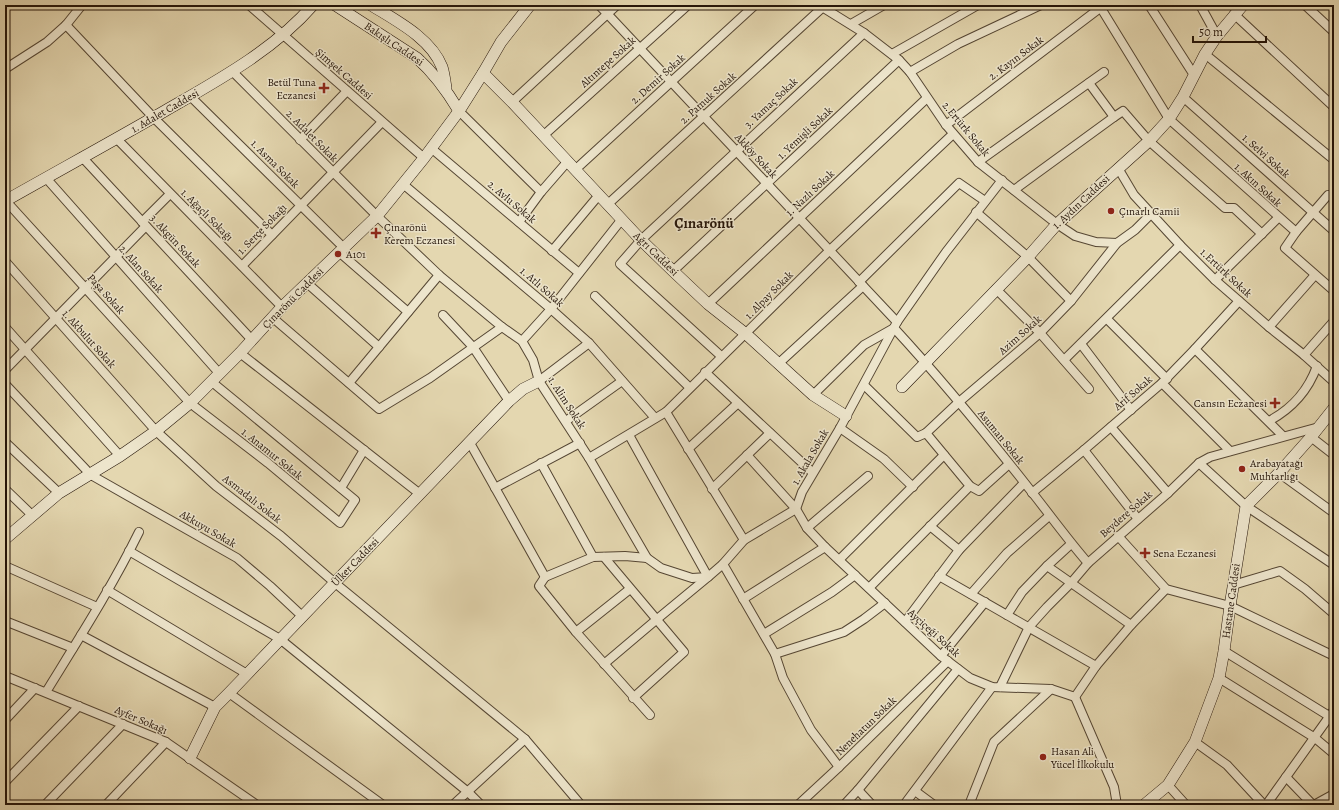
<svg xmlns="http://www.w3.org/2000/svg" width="1339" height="810" viewBox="0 0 1339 810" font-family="Alegreya,serif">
	<rect width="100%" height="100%" fill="#e4d7b0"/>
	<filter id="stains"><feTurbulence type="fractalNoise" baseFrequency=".005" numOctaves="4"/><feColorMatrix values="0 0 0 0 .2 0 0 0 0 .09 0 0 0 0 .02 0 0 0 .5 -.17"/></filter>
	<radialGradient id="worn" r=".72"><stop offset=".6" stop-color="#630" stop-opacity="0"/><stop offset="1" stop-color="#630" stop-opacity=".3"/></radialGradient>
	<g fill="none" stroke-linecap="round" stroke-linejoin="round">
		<defs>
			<g id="street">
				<path d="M249,5L424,158"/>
				<path d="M599,5L897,322"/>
				<path d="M819,5L864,33L899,60L910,72L946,125L978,162L1057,224L1075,236L1096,242L1117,243L1135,230L1151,214"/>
				<path d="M1099,5L1169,119L1296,232L1328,195"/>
				<path d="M1149,5L1194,75"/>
				<path d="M1200,5L1217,36"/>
				<path d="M1305,5L1334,32"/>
				<path d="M1234,14L1334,107"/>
				<path d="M851,24L884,5"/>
				<path d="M66,25L153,117L272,235"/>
				<path d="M892,54L978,5"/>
				<path d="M1205,54L1334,160"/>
				<path d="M5,69L47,42L66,25L82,5"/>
				<path d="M232,71L377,216L439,275L502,327L522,341L533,360L539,381L589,458L647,558"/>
				<path d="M910,72L958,44L1041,5"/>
				<path d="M1089,83L1114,117L1123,111L1149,141L1225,208H1234L1262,234"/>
				<path d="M190,96L344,248"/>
				<path d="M1183,97L1334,231"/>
				<path d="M512,102L617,5"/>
				<path d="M459,111L541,192"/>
				<path d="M946,125L1100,8"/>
				<path d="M544,135L688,5"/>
				<path d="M117,139L282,307"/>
				<path d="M300,140L347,91"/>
				<path d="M431,148L579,273"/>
				<path d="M82,157L252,340"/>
				<path d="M978,162L1104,72"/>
				<path d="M1118,168L1134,195L1180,245L1215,280L1269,327L1304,355L1334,382"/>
				<path d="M576,169L755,5"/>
				<path d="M46,178L219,373"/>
				<path d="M403,184L551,309L589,343L655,418"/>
				<path d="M1014,190L1114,117"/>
				<path d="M6,201L190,403L268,463L340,523L355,500L212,382"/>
				<path d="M608,204L823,7"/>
				<path d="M976,212L1028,257L1071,301"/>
				<path d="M142,222L170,194"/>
				<path d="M519,222L541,192L568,161"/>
				<path d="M1296,232L1285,248L1334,291"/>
				<path d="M552,251L599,195"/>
				<path d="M339,252L408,312"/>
				<path d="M5,261L156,431L216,486L281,536L335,583L525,739L581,805"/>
				<path d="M242,266L382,122"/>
				<path d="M673,271L899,60"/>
				<path d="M1215,280L1278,218"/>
				<path d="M859,282L959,183L985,201"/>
				<path d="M307,283L379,347"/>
				<path d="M996,289L1040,333L1089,389"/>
				<path d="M595,296L689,387"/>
				<path d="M708,304L927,98"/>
				<path d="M443,315L473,347L509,401"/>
				<path d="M273,318L379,409L430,378L502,327"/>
				<path d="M1107,319L1167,379"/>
				<path d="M5,327L120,456"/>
				<path d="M1269,327L1315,275"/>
				<path d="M522,341L551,309L622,219"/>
				<path d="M1081,344L1131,410"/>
				<path d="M1195,349L1283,436"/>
				<path d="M240,353L420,494"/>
				<path d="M1304,355L1334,321"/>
				<path d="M721,356L620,264L641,240L864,33"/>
				<path d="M1064,360L1180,245"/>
				<path d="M778,364L863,286"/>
				<path d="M5,370L146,226"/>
				<path d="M705,372L812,472"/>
				<path d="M539,381L589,343"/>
				<path d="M349,383L439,275"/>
				<path d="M1162,383L1230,451"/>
				<path d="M5,384L91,475L237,558L270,586L302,616"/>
				<path d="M864,385L917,437L926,433L970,486L979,491L1009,464"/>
				<path d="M813,395L864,345L894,328C942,380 987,435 1031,491C1050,515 1068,540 1088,563"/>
				<path d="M666,412L744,540"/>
				<path d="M566,421L622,381"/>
				<path d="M1269,421C1293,408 1308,391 1317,366"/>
				<path d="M1111,427L1168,493"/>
				<path d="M840,428L884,459L913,487"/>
				<path d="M926,433L959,402L1040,333L1071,301L1117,243"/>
				<path d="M1311,437L1334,455"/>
				<path d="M5,442L59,493"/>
				<path d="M470,443L545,577"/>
				<path d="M688,449L738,403"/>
				<path d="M1084,450L1138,519"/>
				<path d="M747,455L796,509L807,528L825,547L941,656L970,678L992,687L1051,689L1075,697"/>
				<path d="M589,458L666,412L830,250L953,134"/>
				<path d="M541,463L593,557"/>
				<path d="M1199,463L1246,506L1334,565"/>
				<path d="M1279,473L1334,513"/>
				<path d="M341,488L364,450"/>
				<path d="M495,488L580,443"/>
				<path d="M5,489L32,515"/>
				<path d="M712,489L770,433"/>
				<path d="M1032,493L1084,450L1162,383L1195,349L1239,301"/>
				<path d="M930,526L959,550"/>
				<path d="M807,528L868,476"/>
				<path d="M1118,536L1166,589L1230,606L1334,656"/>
				<path d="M129,551L280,639L468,792L481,805"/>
				<path d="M604,557L684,652L633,698"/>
				<path d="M839,560L944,455"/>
				<path d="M723,564L775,654L783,678L811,730L839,767"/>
				<path d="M5,566L97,607"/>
				<path d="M1047,566L1131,625"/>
				<path d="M939,576L1096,666"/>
				<path d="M545,577L593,557L625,556L647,558L661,568L692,578L708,577L723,564L744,540L796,509L802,492L840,428L897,322L946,252L1002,180"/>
				<path d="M545,577L539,586L576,632L650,715"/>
				<path d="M1233,585L1280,571L1305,589L1334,614"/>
				<path d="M869,588L970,486"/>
				<path d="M107,590L247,674"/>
				<path d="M971,594L1007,553L1049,516"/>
				<path d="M743,599L825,547"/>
				<path d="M1007,615L1022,592L1047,566L1071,544"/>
				<path d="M5,621L73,648"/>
				<path d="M905,622L959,550L1024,483"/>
				<path d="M576,632L630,589"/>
				<path d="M764,634L832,592L855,575"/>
				<path d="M81,635L215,707"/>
				<path d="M1224,651L1329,716"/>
				<path d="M775,654L844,632L864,619L885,603"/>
				<path d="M941,656L985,602"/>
				<path d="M604,664L656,620L708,577L629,435"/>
				<path d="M5,676L166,742L257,805"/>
				<path d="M1219,678L1315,738L1334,754"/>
				<path d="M1000,687L1029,627L1047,607L1071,583L1088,563L1168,493L1199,463L1210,457L1319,427"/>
				<path d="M46,692C78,640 112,587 139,532"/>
				<path d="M229,693L383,805"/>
				<path d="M1075,697L1096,666L1131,625L1166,589"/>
				<path d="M1075,697L1114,787L1117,805"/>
				<path d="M5,720L35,688"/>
				<path d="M1195,742L1227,765L1264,805"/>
				<path d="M1286,777L1313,805"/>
				<path d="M5,782L79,706"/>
				<path d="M1168,785L1186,805"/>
				<path d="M858,790L872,805"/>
				<path d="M915,791L934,805"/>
				<path d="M45,805L123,724"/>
				<path d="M106,805L166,742"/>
				<path d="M453,805L525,739"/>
				<path d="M798,805L839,767L948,661"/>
				<path d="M844,805L858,790L958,669"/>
				<path d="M904,805L992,687"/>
				<path d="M969,805L994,742L1051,689"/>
				<path d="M1266,805L1334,710"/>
				<path d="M1314,805L1334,794"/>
			</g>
			<g id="secondary">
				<path d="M335,5L417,58C434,73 447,91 459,111"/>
				<path d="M371,5C395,20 431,38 442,67C444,73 445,81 446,88"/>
				<path d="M483,73L512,102L641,240L673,271L708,304L746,334L813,395L846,416"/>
				<path d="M5,201C58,171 111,142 163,112C215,82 273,51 313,5"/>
				<path d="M902,387L1028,257L1057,224L1149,141L1169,119L1183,97L1205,54L1217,36L1243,5"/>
				<path d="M5,539L59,493L120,456L156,431L190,403L240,353L282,307L377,216L424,158L459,111L483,73L501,42L530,5"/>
				<path d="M190,758L215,707L229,693L509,401L523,389L539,381"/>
				<path d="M1144,805L1168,785L1195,742L1219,678L1224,651L1230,606L1246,506L1279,473L1311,437L1334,408"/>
			</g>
		</defs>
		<use href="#street" stroke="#554633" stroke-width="10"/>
		<use href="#secondary" stroke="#251509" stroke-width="12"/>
		<use href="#street" stroke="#ede5cc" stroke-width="8"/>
		<use href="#secondary" stroke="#ede5cc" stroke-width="11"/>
	</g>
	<g fill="#8f2418" stroke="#ede5cc" stroke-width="1.5">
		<path d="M322 82h4v4h4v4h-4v4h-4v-4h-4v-4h4z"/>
		<circle cx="1111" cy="211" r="4"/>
		<path d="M374 227h4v4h4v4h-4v4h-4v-4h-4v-4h4z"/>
		<circle cx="338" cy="254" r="4"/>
		<path d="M1273 397h4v4h4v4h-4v4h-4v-4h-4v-4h4z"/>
		<circle cx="1242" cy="469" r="4"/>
		<path d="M1143 547h4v4h4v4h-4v4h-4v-4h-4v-4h4z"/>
		<circle cx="1043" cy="757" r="4"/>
	</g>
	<g text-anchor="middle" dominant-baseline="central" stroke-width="3" stroke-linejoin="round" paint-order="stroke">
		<g font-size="11" fill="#251509" stroke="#ede5cc">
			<text transform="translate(394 44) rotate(34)">Bakışlı Caddesi</text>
			<text transform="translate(1016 58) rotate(-37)">2. Kayın Sokak</text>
			<text transform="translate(608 62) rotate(-42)">Altıntepe Sokak</text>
			<text transform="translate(344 74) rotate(41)">Şimşek Caddesi</text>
			<text transform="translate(658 79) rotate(-42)">2. Demir Sokak</text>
			<text transform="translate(708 98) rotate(-42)">2. Pamuk Sokak</text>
			<text transform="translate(771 103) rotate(-43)">3. Yamaç Sokak</text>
			<text transform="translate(165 111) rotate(-30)">1. Adalet Caddesi</text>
			<text transform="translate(966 129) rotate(50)">2.Ertürk Sokak</text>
			<text transform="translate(805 133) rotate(-43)">1. Yemişli Sokak</text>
			<text transform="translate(312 136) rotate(45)">2. Adalet Sokak</text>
			<text transform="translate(756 156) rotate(47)">Akköy Sokak</text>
			<text transform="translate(1266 156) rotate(42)">1. Selvi Sokak</text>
			<text transform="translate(275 164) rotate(45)">1. Asma Sokak</text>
			<text transform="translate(1258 185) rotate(42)">1. Akın Sokak</text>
			<text transform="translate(810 193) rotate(-43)">1. Nazlı Sokak</text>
			<text transform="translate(512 202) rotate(40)">2. Avlu Sokak</text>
			<text transform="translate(1081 202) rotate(-43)">1. Aydın Caddesi</text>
			<text transform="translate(207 215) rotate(45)">1. Ağaçlı Sokağı</text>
			<text transform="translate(262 229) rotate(-46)">1. Serçe Sokağı</text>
			<text transform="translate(175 241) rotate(47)">3. Akgün Sokak</text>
			<text transform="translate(656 254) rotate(44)">Ağrı Caddesi</text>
			<text transform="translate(141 269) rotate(48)">2. Alan Sokak</text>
			<text transform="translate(1226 273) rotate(43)">1.Ertürk Sokak</text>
			<text transform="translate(542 287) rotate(41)">1. Atlı Sokak</text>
			<text transform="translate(106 294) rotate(48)">Paşa Sokak</text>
			<text transform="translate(769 295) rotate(-45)">1. Alpay Sokak</text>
			<text transform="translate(293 298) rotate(-45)">Çınarönü Caddesi</text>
			<text transform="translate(1020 335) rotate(-42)">Azim Sokak</text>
			<text transform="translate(89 339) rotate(48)">1. Akbulut Sokak</text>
			<text transform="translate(1133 393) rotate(-41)">Arif Sokak</text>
			<text transform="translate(567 403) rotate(57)">1. Alim Sokak</text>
			<text transform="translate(1001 437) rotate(51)">Asuman Sokak</text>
			<text transform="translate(272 454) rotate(39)">1. Anamur Sokak</text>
			<text transform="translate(810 457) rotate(-60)">1. Akala Sokak</text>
			<text transform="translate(252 499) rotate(38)">Asmadalı Sokak</text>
			<text transform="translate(1126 514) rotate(-41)">Beydere Sokak</text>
			<text transform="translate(208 529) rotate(30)">Akkuyu Sokak</text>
			<text transform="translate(355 562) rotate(-46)">Ülker Caddesi</text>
			<text transform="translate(1231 601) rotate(-82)">Hastane Caddesi</text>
			<text transform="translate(934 633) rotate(42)">Ayçiçeği Sokak</text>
			<text transform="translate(141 720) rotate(23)">Ayfer Sokağı</text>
			<text transform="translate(866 726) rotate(-44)">Nenehatun Sokak</text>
		</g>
		<g font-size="11" fill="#251509" stroke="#ede5cc" text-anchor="start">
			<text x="316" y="82" text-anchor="end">Betül Tuna<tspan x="316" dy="13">Eczanesi</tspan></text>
			<text x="1119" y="211">Çınarlı Camii</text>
			<text x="384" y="227">Çınarönü<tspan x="384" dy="13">Kerem Eczanesi</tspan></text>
			<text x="346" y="254">A101</text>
			<text x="1267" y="403" text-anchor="end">Cansın Eczanesi</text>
			<text x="1250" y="463">Arabayatağı<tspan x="1250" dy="13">Muhtarlığı</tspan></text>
			<text x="1153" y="553">Sena Eczanesi</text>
			<text x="1051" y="751">Hasan Ali<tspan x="1051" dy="13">Yücel İlkokulu</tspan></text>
		</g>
		<g font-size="15" font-weight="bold" fill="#251509" stroke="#ede5cc">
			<text x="704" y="223">Çınarönü</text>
		</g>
	</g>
	<rect width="1339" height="810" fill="none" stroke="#e4d7b0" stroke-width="20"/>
	<rect x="6" y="6" width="1327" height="798" fill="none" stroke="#251509" stroke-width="2"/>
	<rect x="10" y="10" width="1319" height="790" fill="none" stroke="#251509"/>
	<path d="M1193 36v6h73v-6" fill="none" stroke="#251509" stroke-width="2"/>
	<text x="1199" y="36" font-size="12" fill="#251509" stroke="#ede5cc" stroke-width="3" paint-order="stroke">50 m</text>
	<rect width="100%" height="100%" filter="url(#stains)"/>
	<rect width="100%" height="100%" fill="url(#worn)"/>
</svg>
